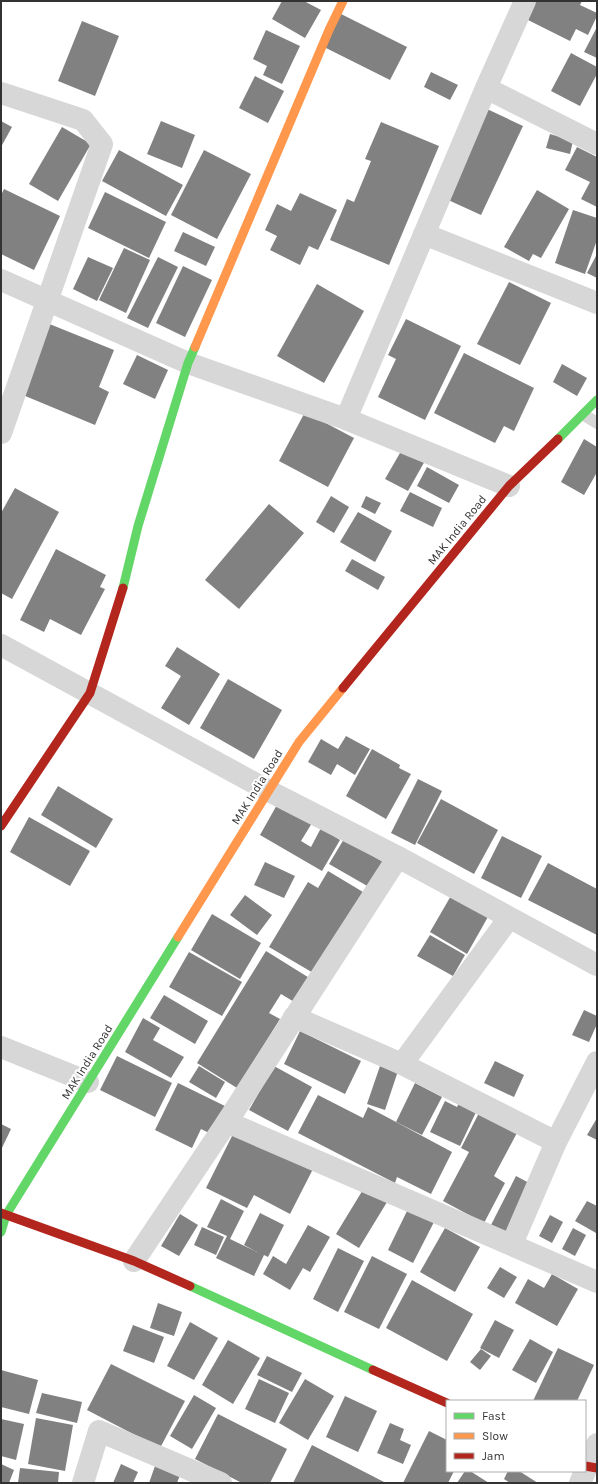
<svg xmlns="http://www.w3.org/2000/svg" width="598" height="1484" viewBox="0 0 598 1484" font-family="Karla,sans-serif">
	<rect width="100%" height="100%" fill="#fff"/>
	<g fill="#818181">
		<path d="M282,1H304L321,10L305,38L272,19Z"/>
		<path d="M530,1H582L580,5L597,13V16L588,35L576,29L570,41L522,17Z"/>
		<path d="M341,14L407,47L390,80L324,47Z"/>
		<path d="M82,21L119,36L95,96L58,81Z"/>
		<path d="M597,27V58L584,52Z"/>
		<path d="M266,30L300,46L282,84L263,75L267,66L253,59Z"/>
		<path d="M571,53L597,67V74L580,106L551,91Z"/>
		<path d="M431,72L458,85L450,100L424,87Z"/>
		<path d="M255,76L284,91L268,123L239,108Z"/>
		<path d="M487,109L523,126L481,215L446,199Z"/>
		<path d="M1,121L12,127L1,147Z"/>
		<path d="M161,121L195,135L182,168L147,154Z"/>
		<path d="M381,122L439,146L389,265L330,240L347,199L354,202L371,161L365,159Z"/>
		<path d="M62,127L91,144L58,201L29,184Z"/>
		<path d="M550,134L573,141L570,154L546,148Z"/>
		<path d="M577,147L597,157V207L581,199L590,182L565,170Z"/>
		<path d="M119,150L183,185L166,216L102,181Z"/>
		<path d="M204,150L251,174L217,239L171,215Z"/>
		<path d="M4,189L60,216L34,270L1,254V195Z"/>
		<path d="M537,190L569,209L541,258L533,254L529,261L504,247Z"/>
		<path d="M105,192L166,222L149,258L88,228Z"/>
		<path d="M300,193L337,210L318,250L309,246L300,265L270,250L277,236L265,230L277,204L291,211Z"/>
		<path d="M573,210L597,218V240L585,274L555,263Z"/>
		<path d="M183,232L215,247L206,266L174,251Z"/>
		<path d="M124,248L150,260L126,313L99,300Z"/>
		<path d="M597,254V278L587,273Z"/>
		<path d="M88,257L113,268L97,301L73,289Z"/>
		<path d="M158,257L178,267L148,328L127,318Z"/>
		<path d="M183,266L212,280L185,337L156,323Z"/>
		<path d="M509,282L551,303L520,365L477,344Z"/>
		<path d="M317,284L364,311L324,383L277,356Z"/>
		<path d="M406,319L461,346L425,420L378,397L396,359L388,355Z"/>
		<path d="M47,323L114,350L99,387L109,392L95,425L18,393Z"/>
		<path d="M464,353L534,388L514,431L504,426L495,443L434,413Z"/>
		<path d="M137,355L168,370L155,399L123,384Z"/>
		<path d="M562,364L587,378L577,396L553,382Z"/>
		<path d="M305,412L354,438L328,487L279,461Z"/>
		<path d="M584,439L597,447V474H596L584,495L561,482Z"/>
		<path d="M404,446L426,459L408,491L385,479Z"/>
		<path d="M427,467L459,485L449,503L417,486Z"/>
		<path d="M15,488L59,512L12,599L1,593V513Z"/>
		<path d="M410,492L442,508L433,527L400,511Z"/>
		<path d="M331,496L349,507L334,533L316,522Z"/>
		<path d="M366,496L381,503L375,514L361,507Z"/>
		<path d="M269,504L304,533L239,609L205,580Z"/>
		<path d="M358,512L392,531L375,562L340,542Z"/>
		<path d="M56,549L106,575L100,587L105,589L81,635L50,619L44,632L20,620Z"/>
		<path d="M352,559L385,577L378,590L345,571Z"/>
		<path d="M177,647L220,674L189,725L161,708L181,676L165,666Z"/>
		<path d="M228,679L282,710L254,759L200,728Z"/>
		<path d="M346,736L370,749L355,775L337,764L331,775L308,762L321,739L338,749Z"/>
		<path d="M372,749L400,765L399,768L411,774L386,819L346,796Z"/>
		<path d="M418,779L442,791L415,845L391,833Z"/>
		<path d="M58,786L113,819L96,848L41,815Z"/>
		<path d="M441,799L498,830L474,874L417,843Z"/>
		<path d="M278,803L312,823L301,841L311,847L321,828L340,840L322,871L260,835Z"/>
		<path d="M29,817L90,851L70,886L10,852Z"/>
		<path d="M502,836L542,856L521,898L481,878Z"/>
		<path d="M344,839L383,862L369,887L329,864Z"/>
		<path d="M265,862L295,876L284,898L254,885Z"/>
		<path d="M548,863L597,889V935L528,900Z"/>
		<path d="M328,871L363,892L315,974L269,947L308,882L318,888Z"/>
		<path d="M452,894L489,915L467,954L430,932Z"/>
		<path d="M245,895L272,915L257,935L230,915Z"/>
		<path d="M212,914L261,943L240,979L191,950Z"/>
		<path d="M430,935L465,955L453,976L417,956Z"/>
		<path d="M266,951L311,979L296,1003L281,994L269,1013L280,1019L237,1088L197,1063Z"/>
		<path d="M189,952L242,982L222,1016L169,987Z"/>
		<path d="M164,995L208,1021L195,1044L150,1018Z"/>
		<path d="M584,1010L597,1016V1024L589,1042L572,1035Z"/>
		<path d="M143,1018L160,1028L153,1040L184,1057L171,1078L125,1052Z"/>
		<path d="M300,1031L361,1061L345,1094L284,1064Z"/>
		<path d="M117,1056L172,1083L155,1117L100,1090Z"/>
		<path d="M495,1061L524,1075L514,1097L484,1083Z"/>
		<path d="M199,1066L225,1082L216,1098L189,1082Z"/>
		<path d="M274,1066L312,1087L288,1131L249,1110Z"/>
		<path d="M380,1066L398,1071L385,1110L367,1104Z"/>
		<path d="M178,1083L227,1107L213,1135L201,1129L192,1148L155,1130Z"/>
		<path d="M415,1083L442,1097L422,1135L396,1122Z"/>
		<path d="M318,1095L363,1118L368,1107L452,1152L431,1194L397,1177L395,1183L298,1133Z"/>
		<path d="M445,1101L457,1107L460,1101L477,1110L460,1146L430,1132Z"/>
		<path d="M480,1111L518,1131L494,1176L505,1183L484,1223L443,1201L469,1152L461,1148Z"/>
		<path d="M597,1118V1140L587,1135Z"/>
		<path d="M1,1124L11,1129L1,1150Z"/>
		<path d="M235,1130L313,1169L290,1214L254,1195L247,1208L206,1188Z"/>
		<path d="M516,1176L533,1185L508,1234L491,1225Z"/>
		<path d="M364,1188L387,1202L359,1248L336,1234Z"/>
		<path d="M221,1199L244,1211L230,1239L259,1253L244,1245L260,1213L284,1225L268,1257L264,1255L254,1276L216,1258L227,1236L207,1227Z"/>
		<path d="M587,1201L597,1206L596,1233L575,1221Z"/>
		<path d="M408,1209L434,1222L413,1263L388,1250Z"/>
		<path d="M180,1214L198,1225L179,1256L161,1246Z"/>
		<path d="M550,1215L563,1222L552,1243L539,1236Z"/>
		<path d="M308,1225L330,1237L310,1272L303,1268L290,1290L263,1274L273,1256L286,1264Z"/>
		<path d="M202,1227L224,1237L216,1255L194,1245Z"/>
		<path d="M445,1228L480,1247L455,1292L420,1272Z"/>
		<path d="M573,1228L586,1235L575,1256L562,1249Z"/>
		<path d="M338,1248L364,1261L338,1312L313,1299Z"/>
		<path d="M372,1256L407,1274L379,1329L344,1312Z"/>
		<path d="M500,1267L517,1277L504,1298L487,1288Z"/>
		<path d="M552,1274L578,1289L557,1326L515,1303L528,1279L544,1288Z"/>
		<path d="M412,1280L473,1314L447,1361L386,1328Z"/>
		<path d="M158,1303L182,1312L174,1336L150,1328Z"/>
		<path d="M495,1320L514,1330L499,1358L480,1348Z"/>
		<path d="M190,1322L218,1338L194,1380L167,1366Z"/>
		<path d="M133,1325L164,1337L154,1363L123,1351Z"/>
		<path d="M530,1339L553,1352L536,1383L512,1370Z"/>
		<path d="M228,1340L260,1358L233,1404L202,1385Z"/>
		<path d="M558,1348L594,1365L577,1401H533Z"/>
		<path d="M481,1349L491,1356L480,1370L470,1362Z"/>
		<path d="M267,1356L302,1373L292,1392L257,1375Z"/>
		<path d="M111,1364L185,1401L160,1448L87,1410Z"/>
		<path d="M1,1370L38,1380L29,1414L1,1407Z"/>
		<path d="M259,1379L289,1393L275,1423L245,1409Z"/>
		<path d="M305,1379L334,1396L308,1440L279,1423Z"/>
		<path d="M42,1393L82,1402L77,1423L36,1413Z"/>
		<path d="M194,1395L216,1408L192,1449L170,1436Z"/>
		<path d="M345,1396L377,1411L358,1452L326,1437Z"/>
		<path d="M218,1414L287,1449L270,1483H242L195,1459Z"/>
		<path d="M36,1418L73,1425L65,1471L28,1464Z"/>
		<path d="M1,1419L24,1424L16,1460L1,1456Z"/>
		<path d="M390,1423L404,1429L400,1440L411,1445L403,1464L377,1453Z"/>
		<path d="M429,1431L447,1440V1471H454L448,1483H403Z"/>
		<path d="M312,1445L386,1483H293Z"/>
		<path d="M1,1464L14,1470L9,1483H1Z"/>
		<path d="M121,1464L138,1472L133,1483H113Z"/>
		<path d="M155,1466L180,1475L177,1483H149Z"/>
		<path d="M20,1468L59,1472L58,1483H18Z"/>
		<path d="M465,1471H470L489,1483H457Z"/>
		<path d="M508,1471H519L538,1483H510L504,1479Z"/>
	</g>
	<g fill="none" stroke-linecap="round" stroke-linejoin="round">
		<path stroke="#d7d7d7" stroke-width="12" d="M584,415L597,423"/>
		<g stroke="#d7d7d7" stroke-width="22">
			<path d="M486,88L597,144"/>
			<path d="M1,93L83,120L102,144L1,433"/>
			<path d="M424,234L597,303"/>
			<path d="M1,280L188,363L346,419L509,486"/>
			<path d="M346,419L486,88L525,1"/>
			<path d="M1,645L269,791L398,857L597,965"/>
			<path d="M294,1017L402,1064L556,1142"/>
			<path d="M1,1047L88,1082"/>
			<path d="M402,1064L509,918"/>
			<path d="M227,1122L597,1282"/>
			<path d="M512,1244L556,1142L597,1062"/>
			<path d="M134,1261L227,1122L398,857"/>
			<path d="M83,1483L99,1431L221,1483"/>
			<path d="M580,1483L597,1444"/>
		</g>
		<g stroke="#63d668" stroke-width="9">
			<path d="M558,439L597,400"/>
			<path d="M123,588L138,526L188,363L195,347"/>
			<path d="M1,1232L6,1215L178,937"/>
			<path d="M190,1286L373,1370"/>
		</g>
		<g stroke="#ff974d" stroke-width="9">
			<path d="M195,347L329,30L343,1"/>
			<path d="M178,937L299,742L343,688"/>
		</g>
		<g stroke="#b3261e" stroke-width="9">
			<path d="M343,688L509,486L558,439"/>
			<path d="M1,826L90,693L123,588"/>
			<path d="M1,1213L134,1261L190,1286"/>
			<path d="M373,1370L447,1403"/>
			<path d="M585,1466L597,1468"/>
		</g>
	</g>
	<g text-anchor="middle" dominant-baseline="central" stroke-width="4" stroke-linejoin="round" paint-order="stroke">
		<g font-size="12" fill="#333" stroke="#fff">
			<text transform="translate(457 530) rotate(-51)">MAK India Road</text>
			<text transform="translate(257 787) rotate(-58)">MAK India Road</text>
			<text transform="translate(87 1062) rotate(-58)">MAK India Road</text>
		</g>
	</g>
	<rect width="598" height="1484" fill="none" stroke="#333333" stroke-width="4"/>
	<rect x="446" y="1400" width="140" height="72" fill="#ffffff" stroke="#adadad"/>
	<rect x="454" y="1413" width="20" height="6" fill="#63d668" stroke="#adadad"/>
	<text x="482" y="1420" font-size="12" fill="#333333">Fast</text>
	<rect x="454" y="1433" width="20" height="6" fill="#ff974d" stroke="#adadad"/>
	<text x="482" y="1440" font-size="12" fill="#333333">Slow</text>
	<rect x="454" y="1453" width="20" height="6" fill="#b3261e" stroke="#adadad"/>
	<text x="482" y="1460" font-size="12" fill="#333333">Jam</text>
</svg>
